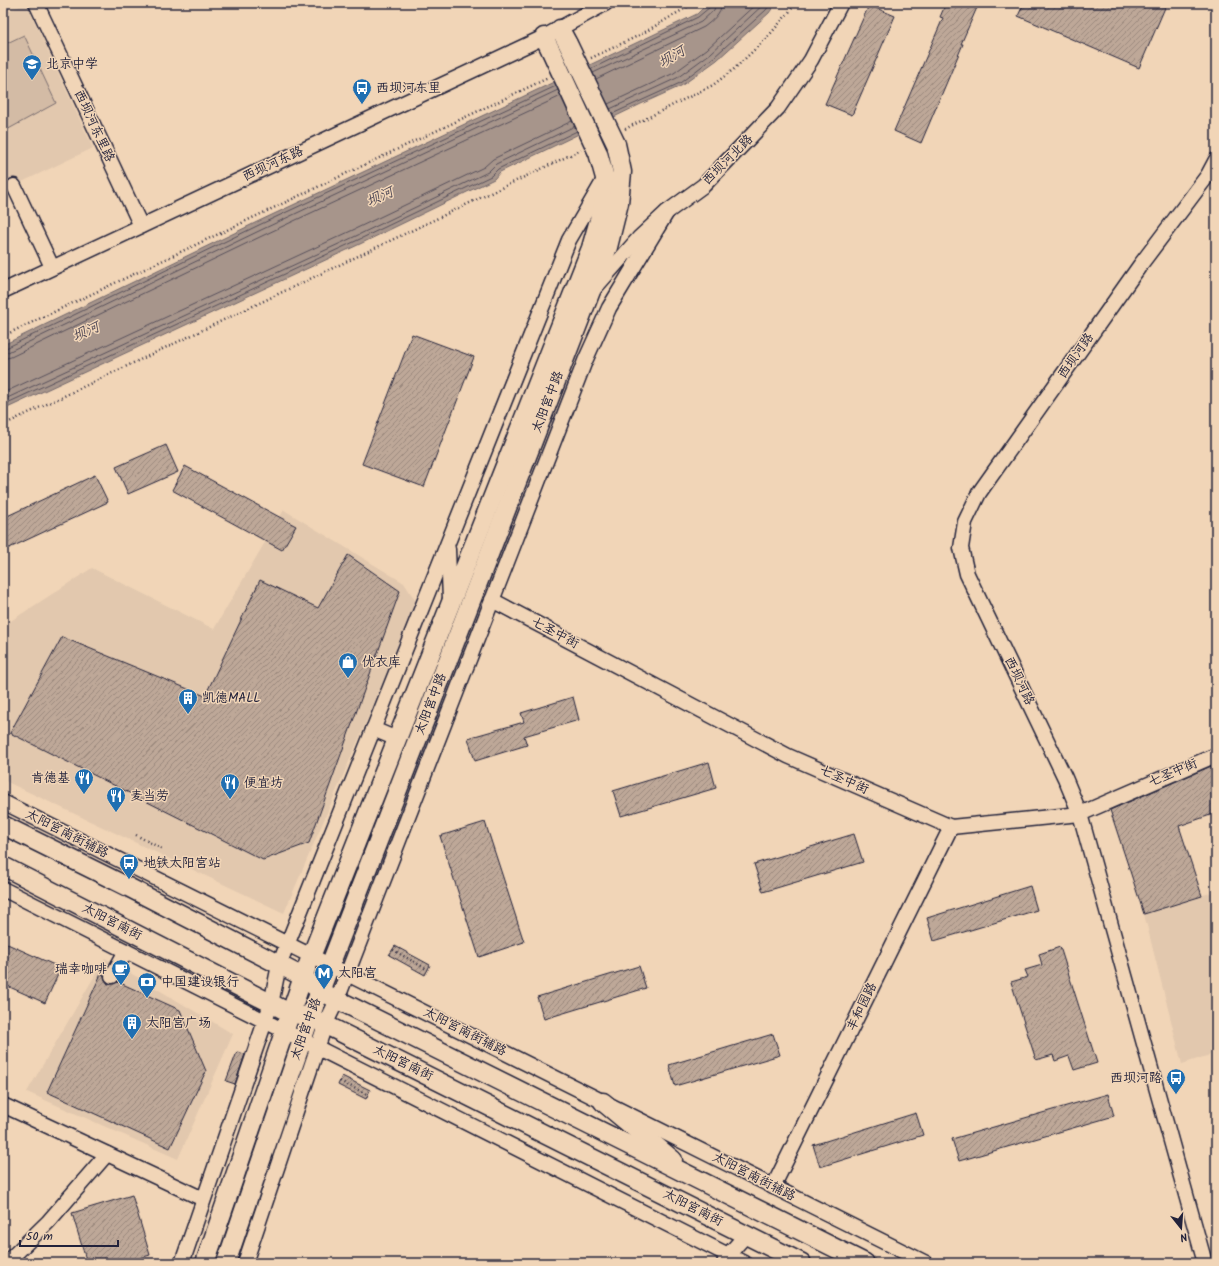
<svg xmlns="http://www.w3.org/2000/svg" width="1219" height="1266" viewBox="0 0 1219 1266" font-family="Kalam,'LXGW WenKai TC',sans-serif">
	<defs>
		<pattern id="building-hatch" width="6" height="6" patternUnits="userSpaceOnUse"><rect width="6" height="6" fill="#bea898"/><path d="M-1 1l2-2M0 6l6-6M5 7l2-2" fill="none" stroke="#9a887d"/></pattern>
	</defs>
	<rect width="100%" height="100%" fill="#f1d5b7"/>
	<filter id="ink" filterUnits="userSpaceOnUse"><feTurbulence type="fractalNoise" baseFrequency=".025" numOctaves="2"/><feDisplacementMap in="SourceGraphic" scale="8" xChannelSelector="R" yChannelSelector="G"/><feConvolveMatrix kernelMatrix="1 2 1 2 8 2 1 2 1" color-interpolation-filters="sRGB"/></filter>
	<g filter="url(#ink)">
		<g fill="#e2c8ae">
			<path d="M26,3L93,148L3,191V14Z"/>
			<path d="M284,510L404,583L417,603L284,913L3,780V626L92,568L214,629Z"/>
			<path d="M1216,891V1053L1182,1064L1144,914Z"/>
			<path d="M105,958L233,1034L178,1159L27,1092Z"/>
		</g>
		<path fill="#d3bba5" stroke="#7a6e70" d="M24,35L56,103L3,132V45Z"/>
		<path fill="#a7958b" stroke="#72676b" d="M708,3H776L769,13L717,60L681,86L641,104L500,172L494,179L360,244L3,410V345L257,222L537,90L697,14Z"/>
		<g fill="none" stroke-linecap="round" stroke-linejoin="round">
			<g stroke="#57505b" stroke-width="1">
				<path d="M591,69L698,17L710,7L711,3"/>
				<path d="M593,73L701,22L714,10L716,3"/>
				<path d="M596,79L704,27C712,21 721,14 722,3"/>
				<path d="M608,104L674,73L707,49L757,3"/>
				<path d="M610,109L677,78L711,53L765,3"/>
				<path d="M612,114L680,83L714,57L766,10L771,3"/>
				<path d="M3,348H6L259,225L556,86"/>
				<path d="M3,353L8,352L261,230L558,90"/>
				<path d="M3,359L11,357L264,235L561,96"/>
				<path d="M3,393L353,230L484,167L493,159L572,121"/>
				<path d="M3,400L356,236L488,172L496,164L575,126"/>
				<path d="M3,405L358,240L491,176L498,169L577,131"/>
			</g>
		</g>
		<g fill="url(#building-hatch)" stroke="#22223b">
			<path d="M946,3H979L961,44H963L921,143L894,131L943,18L940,17Z"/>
			<path d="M1024,3H1167L1139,68L1018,16Z"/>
			<path d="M869,5L895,16L852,115L825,104Z"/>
			<path d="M412,334L474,357L424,487L362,464Z"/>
			<path d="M166,445L178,472L128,494L116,467Z"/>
			<path d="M185,466L296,526L282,550L172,490Z"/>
			<path d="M95,475L108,502L3,551V518Z"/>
			<path d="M348,555L400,591L309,843L263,860L10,733L62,637L205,696L260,580L318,608Z"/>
			<path d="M573,697L579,720L524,736L527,745L475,761L468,738L524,722L521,713Z"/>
			<path d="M709,762L716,788L621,816L613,791Z"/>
			<path d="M1216,764V813L1179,826L1202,896L1144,914L1110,810Z"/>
			<path d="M485,822L524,942L479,957L440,836Z"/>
			<path d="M854,834L863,862L763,892L754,864Z"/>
			<path d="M1030,886L1037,910L934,941L927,918Z"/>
			<path d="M3,942L61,968L45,1003L3,984Z"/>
			<path d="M395,946L430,965L425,975L389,955Z"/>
			<path d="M1060,947L1097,1063L1074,1070L1069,1056L1055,1061L1053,1055L1036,1060L1011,982L1028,977L1025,970L1042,965L1039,954Z"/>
			<path d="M639,966L646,988L544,1019L537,997Z"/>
			<path d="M101,974L104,975L105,980L108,984H112L118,982L180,1010L206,1071L170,1148L47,1092Z"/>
			<path d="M773,1034L780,1055L675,1086L669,1065Z"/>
			<path d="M237,1052L245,1054L235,1084L226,1081Z"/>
			<path d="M342,1076L370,1090L366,1099L338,1085Z"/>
			<path d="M1108,1094L1114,1116L959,1161L952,1139Z"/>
			<path d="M916,1113L923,1135L820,1167L813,1145Z"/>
			<path d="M132,1195L150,1255L124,1263H87L72,1213Z"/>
		</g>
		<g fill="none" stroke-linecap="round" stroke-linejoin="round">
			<defs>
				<g id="minor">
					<path d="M36,3L141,226"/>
					<path d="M14,186L52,267"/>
					<path d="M594,289L639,238L667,212L704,185L778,108L811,60L841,3"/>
					<path d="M3,291L544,37L606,3"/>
					<path d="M448,549L450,600"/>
					<path d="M492,600L788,756L951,827L1080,814L1216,755"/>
					<path d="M373,729L397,739"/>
					<path d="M3,802L926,1263"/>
					<path d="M3,889L744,1263"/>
					<path d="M112,976L126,951"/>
					<path d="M3,1105L203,1199"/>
					<path d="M773,1187L951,827"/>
					<path d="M6,1263L48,1222L107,1154"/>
					<path d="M182,1263L271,1004L279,965L569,240L604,180"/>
					<path d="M245,1263L325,1025L337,1000L585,361L609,308L667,212"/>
					<path d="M724,1263L728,1255L746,1235"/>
					<path d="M1205,1263L1080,814L1065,778L967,574L961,548L965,522L979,493L1141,264L1208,175L1216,160"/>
				</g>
				<g id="major">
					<path d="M560,29L568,44"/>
					<path d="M544,37L551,51"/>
					<path d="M3,825L128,887L303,977L320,991L865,1263"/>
					<path d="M3,866L290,1013L310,1017L802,1263"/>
					<path d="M603,1102L673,1160"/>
					<path d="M205,1263L303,977L591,248L603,206L605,178L598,153"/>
					<path d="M226,1263L310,1017L608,247L619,203L622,172L616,144"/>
				</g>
			</defs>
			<use href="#minor" stroke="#22223b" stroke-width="17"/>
			<use href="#major" stroke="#22223b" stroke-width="21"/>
			<g stroke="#22223b" stroke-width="2.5" stroke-dasharray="1 3" stroke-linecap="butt">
				<path d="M591,58L640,35L694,3"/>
				<path d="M625,129L713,85L734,69L766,39L790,11L796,3"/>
				<path d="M3,336L548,78"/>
				<path d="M3,425L581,150"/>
				<path d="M136,835L162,849"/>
				<path d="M393,950L428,970"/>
				<path d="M340,1081L368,1095"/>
			</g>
			<use href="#minor" stroke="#f1d5b7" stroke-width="14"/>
			<use href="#major" stroke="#f1d5b7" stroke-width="18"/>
			<defs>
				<g id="major-bridge">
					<path d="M568,44L616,144"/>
					<path d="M551,51L598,153"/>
				</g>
			</defs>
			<use href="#major-bridge" stroke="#22223b" stroke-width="21" stroke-linecap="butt"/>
			<use href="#major-bridge" stroke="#f1d5b7" stroke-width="18"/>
		</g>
	</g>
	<defs>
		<symbol id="school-pin" viewBox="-11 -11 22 30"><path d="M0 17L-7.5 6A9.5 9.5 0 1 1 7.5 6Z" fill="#1f6fb2" stroke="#f1d5b7"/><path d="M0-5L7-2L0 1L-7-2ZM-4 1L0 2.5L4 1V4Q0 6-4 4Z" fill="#fff"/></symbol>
		<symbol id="bus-pin" viewBox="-11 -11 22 30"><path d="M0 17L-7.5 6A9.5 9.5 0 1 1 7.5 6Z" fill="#1f6fb2" stroke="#f1d5b7"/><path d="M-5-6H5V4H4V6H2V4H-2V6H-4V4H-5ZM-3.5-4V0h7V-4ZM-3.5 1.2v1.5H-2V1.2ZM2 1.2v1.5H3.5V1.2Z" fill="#fff"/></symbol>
		<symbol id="shop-pin" viewBox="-11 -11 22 30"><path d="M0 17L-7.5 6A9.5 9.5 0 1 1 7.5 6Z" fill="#1f6fb2" stroke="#f1d5b7"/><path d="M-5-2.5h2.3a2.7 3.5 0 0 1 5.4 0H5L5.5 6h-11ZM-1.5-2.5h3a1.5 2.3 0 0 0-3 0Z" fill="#fff"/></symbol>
		<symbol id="building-pin" viewBox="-11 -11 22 30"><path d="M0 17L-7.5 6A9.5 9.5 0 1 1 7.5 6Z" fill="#1f6fb2" stroke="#f1d5b7"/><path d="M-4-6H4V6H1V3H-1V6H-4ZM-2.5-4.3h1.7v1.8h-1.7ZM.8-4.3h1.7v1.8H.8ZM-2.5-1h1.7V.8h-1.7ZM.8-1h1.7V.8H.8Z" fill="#fff"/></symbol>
		<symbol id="restaurant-pin" viewBox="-11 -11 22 30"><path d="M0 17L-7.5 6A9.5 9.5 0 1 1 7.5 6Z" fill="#1f6fb2" stroke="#f1d5b7"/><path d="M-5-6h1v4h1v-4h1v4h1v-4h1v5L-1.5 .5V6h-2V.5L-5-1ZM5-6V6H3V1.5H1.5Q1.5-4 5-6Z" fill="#fff"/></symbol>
		<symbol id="cafe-pin" viewBox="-11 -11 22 30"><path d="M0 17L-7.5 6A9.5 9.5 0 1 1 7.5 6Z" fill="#1f6fb2" stroke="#f1d5b7"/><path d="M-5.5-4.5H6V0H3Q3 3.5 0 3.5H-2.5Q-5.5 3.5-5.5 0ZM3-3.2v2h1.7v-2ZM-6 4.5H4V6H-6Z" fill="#fff"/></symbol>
		<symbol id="metro-pin" viewBox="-11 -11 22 30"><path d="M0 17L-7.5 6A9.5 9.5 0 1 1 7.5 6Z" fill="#1f6fb2" stroke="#f1d5b7"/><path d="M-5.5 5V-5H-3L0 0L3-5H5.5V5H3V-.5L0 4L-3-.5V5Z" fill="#fff"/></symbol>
		<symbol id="bank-pin" viewBox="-11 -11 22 30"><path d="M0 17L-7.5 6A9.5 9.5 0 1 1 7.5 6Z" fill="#1f6fb2" stroke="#f1d5b7"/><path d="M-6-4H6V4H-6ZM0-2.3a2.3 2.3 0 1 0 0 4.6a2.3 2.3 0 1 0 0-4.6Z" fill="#fff"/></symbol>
	</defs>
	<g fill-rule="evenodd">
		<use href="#school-pin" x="21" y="53" width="22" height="30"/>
		<use href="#bus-pin" x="351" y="77" width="22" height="30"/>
		<use href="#shop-pin" x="337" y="651" width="22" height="30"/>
		<use href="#building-pin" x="177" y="687" width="22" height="30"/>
		<use href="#restaurant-pin" x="73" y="767" width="22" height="30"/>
		<use href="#restaurant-pin" x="219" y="772" width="22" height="30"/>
		<use href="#restaurant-pin" x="105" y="785" width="22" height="30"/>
		<use href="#bus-pin" x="118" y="852" width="22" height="30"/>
		<use href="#cafe-pin" x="110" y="958" width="22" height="30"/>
		<use href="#metro-pin" x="313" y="962" width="22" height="30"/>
		<use href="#bank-pin" x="136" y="971" width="22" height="30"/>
		<use href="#building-pin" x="121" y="1012" width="22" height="30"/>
		<use href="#bus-pin" x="1165" y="1067" width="22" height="30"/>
	</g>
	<g text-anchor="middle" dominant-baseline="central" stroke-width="3" stroke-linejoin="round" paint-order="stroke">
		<g font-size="13" fill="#22223b" stroke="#f1d5b7" text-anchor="start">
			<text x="46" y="64">北京中学</text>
			<text x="376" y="88">西坝河东里</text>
			<text x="362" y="662">优衣库</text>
			<text x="202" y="698">凯德MALL</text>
			<text x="70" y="778" text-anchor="end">肯德基</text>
			<text x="244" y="783">便宜坊</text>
			<text x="130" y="796">麦当劳</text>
			<text x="143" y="863">地铁太阳宫站</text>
			<text x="107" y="969" text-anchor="end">瑞幸咖啡</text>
			<text x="338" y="973">太阳宫</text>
			<text x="161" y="982">中国建设银行</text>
			<text x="146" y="1023">太阳宫广场</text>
			<text x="1162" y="1078" text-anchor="end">西坝河路</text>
		</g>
		<g font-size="13" fill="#22223b" stroke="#f1d5b7">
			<text transform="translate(94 126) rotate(65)">西坝河东里路</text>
			<text transform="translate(728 160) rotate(-45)">西坝河北路</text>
			<text transform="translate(273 164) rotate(-25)">西坝河东路</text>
			<text transform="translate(1076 356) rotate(-55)">西坝河路</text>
			<text transform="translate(548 402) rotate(-69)">太阳宫中路</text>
			<text transform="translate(555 633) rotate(28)">七圣中街</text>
			<text transform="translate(1019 681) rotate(64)">西坝河路</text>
			<text transform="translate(431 704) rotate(-69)">太阳宫中路</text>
			<text transform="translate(1173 773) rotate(-23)">七圣中街</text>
			<text transform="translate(844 780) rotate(24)">七圣中街</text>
			<text transform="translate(67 834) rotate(27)">太阳宫南街辅路</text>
			<text transform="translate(112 922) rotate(27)">太阳宫南街</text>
			<text transform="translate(862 1007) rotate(-64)">丰和园路</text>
			<text transform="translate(306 1029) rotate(-70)">太阳宫中路</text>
			<text transform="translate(465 1032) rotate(27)">太阳宫南街辅路</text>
			<text transform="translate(403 1063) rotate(26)">太阳宫南街</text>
			<text transform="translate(754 1177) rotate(27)">太阳宫南街辅路</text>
			<text transform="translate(693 1208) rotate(27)">太阳宫南街</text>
		</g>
		<g font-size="14" font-style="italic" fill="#4a4453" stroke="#f1d5b7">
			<text transform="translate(672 57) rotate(-31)">坝河</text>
			<text transform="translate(380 197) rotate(-25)">坝河</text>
			<text transform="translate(86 332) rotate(-25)">坝河</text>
		</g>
	</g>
	<rect width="1219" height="1266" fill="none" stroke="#f1d5b7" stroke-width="16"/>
	<rect x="8" y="8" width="1203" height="1250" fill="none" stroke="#22223b" stroke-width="1.5" filter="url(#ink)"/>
	<g transform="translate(1181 1228) rotate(163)" stroke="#f1d5b7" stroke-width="3" paint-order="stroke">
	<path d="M0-3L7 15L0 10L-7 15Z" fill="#22223b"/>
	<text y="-6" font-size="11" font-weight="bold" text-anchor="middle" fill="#22223b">N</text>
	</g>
	<path d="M20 1240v6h98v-6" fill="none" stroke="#22223b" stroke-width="2"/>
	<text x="26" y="1240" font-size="12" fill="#22223b" stroke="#f1d5b7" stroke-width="3" paint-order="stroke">50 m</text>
</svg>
